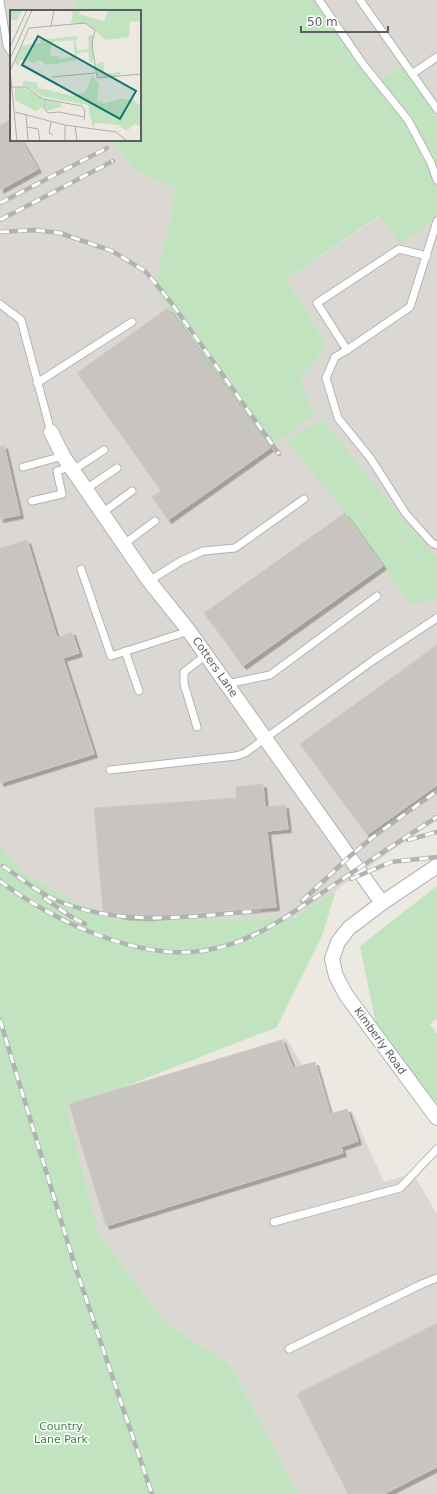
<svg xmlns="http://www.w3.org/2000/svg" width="437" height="1494" viewBox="0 0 437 1494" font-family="'DejaVu Sans',sans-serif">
	<defs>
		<filter id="shadow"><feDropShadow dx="3.5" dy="3.5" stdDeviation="0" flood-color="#0004"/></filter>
	</defs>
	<rect width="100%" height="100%" fill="#ece9e2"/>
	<g fill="#dbd8d4">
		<path d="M0,0H73L79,11H11V140H112L134,169L175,188L170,221L300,380L327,345L286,279L381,215L437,218V819L336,890L294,918L112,920L27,876L0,846Z"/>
		<path d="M314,0H437V100L410,60L374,84Z"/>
		<path d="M286,1038L333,1116L352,1111L384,1182L413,1173L437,1214V1494H298L230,1364L165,1323L99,1234L67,1109Z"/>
	</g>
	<g fill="#c2e3c0">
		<path d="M73,0H314L374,84L410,60L437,100V218L400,244L380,215L286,279L327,345L300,380L314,415L269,447L154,288L170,221L175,188L134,169L112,140H140V11H79Z"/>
		<path d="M322,419L417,536L437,556V600L410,604L345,513L287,441Z"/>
		<path d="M0,846L27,876L112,920L294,918L336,890L322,936L277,1027L67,1109L99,1234L165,1323L230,1364L298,1494H0Z"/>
		<path d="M437,886V1019L430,1024L437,1034V1103L377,1029L360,946Z"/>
	</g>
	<g fill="#c8c4bf" stroke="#d0cbc1" filter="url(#shadow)">
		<path d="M11,119V140H21L38,169L0,190V126Z"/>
		<path d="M168,308L270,448L168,520L152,497L161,491L77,373Z"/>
		<path d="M4,445L20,515L0,519V446Z"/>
		<path d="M345,513L383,566L243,666L204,613Z"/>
		<path d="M27,540L57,638L72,632L79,653L63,658L94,754L0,783V548Z"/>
		<path d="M437,645V785L367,835L300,744Z"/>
		<path d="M263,784L265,807L285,805L288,829L267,831L276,907L148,917L124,916L103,911L94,808L236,798V787Z"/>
		<path d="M282,1040L293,1068L315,1062L330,1114L347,1109L358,1141L341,1147L343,1153L106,1226L69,1104Z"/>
		<path d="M437,1323V1467L384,1494H348L297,1394Z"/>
	</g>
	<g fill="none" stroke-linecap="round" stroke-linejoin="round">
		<defs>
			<g id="lane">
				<path d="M319,0L363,64L408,120L431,163L437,180"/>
				<path d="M360,0L437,109"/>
				<path d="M0,1L7,45L11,52"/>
				<path d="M412,74L437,57"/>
				<path d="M427,256L399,249L317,303L347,350L410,307L437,221"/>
				<path d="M0,304L21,320L51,432"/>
				<path d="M347,350L335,357L326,378L338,418L371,459L406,514L432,543L437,545"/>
				<path d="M37,383L132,322"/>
				<path d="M23,467L63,456"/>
				<path d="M73,470L104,450"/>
				<path d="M86,489L117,468"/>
				<path d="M32,501L62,494L57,471L70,467"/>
				<path d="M102,513L132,491"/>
				<path d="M124,544L155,521"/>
				<path d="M81,569L111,656L189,631"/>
				<path d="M149,581L181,561L203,551L235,548L304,499"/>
				<path d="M125,651L139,691"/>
				<path d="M227,684L270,675L377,596"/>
				<path d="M197,727L184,684V672L206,655"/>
				<path d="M110,770L236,756L245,753L375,659L437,618"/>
				<path d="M274,1222L400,1188L437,1149"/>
				<path d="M289,1349L422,1284L437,1278"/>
			</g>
			<g id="street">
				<path d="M51,432L63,456L149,581L189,631L382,903"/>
				<path d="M437,866L382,903L349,928L338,942L332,959L336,976L346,995L437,1118"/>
			</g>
		</defs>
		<use href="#lane" stroke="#b0b3b7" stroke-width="9"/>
		<use href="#street" stroke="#b0b3b7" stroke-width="16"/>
		<use href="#lane" stroke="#fff" stroke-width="7"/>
		<use href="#street" stroke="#fff" stroke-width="14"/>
		<defs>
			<g id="rail">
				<path d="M0,203L107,148"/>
				<path d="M0,220L113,161"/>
				<path d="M0,232L33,230L60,233L112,251L145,271L170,301L279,454"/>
				<path d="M408,840L437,832"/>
				<path d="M3,866C22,879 41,895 63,903C129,927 192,916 259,911"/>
				<path d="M351,879L391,862L437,857"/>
				<path d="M0,881C52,920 135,960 202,951C254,944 296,910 338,882C371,860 404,838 437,817"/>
				<path d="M44,898L70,916L85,924"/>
				<path d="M302,901L349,857L373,837L437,791"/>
				<path d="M0,1020L74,1263L152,1494"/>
			</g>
		</defs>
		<use href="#rail" stroke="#b1b2b2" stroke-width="4.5"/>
		<use href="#rail" stroke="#fff" stroke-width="3" stroke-dasharray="9" stroke-linecap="butt"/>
	</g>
	<g text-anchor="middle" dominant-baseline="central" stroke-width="3" stroke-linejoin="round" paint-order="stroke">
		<g font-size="11" fill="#5a5e62" stroke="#fff">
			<text transform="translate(215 667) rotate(55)">Cotters Lane</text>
			<text transform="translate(380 1041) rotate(54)">Kimberly Road</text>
		</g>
		<g font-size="11" fill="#3b813a" stroke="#fff">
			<text x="61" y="1426">Country<tspan x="61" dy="13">Lane Park</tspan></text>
		</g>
	</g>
	<g transform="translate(10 10)">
		<rect width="131" height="131" fill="#ece9e2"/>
		<path d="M0,0H12L3,20L7,10H0ZM58,0H70L69,4L94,11L99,0H131V11L120,12L119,27L96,30L78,14L61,13L63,3ZM83,25V52L80,53L78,42L67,43L66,50L51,53L36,55L30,50L21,53L20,50H10L9,55L6,54L5,49L11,36L31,33L30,30L67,26V30L42,32L40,46H46L51,49L65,46L63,31H66L67,41L79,39L78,26ZM93,51L95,64L110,62V65L93,68L87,66L86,55ZM82,65L89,74L87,91L96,93L110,89L124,90L131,97V116L124,114L117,121L108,115L89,113H85L83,118L78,95L34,87L13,75V71L26,72L29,78L64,86L76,81ZM12,77L35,90L33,97L25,101L5,90V78ZM37,90L51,93V97L37,101L35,98Z" fill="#c2e3c0"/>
		<path fill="none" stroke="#aeadab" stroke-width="1" d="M41,16L44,0M0,37L17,0M0,49L22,0M0,60L7,131M0,61L19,18L75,13L85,20L82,34L87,68L131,64M42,67L85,63M2,77H15L33,89L72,96L75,101L74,110M36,89L34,98L38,103L49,102L74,107M5,102L55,115L106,122L117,131M16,104L18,131M41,112L39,123L43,125M55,115V131M65,116L67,131M17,117L28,119L30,131"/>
		<path fill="#0f766e" fill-opacity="0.15" stroke="#0f766e" stroke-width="2" d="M28,26L126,81L110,109L12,55Z"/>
		<rect width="131" height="131" fill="none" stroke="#5a5e62" stroke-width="2"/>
	</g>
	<path d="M301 26v6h87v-6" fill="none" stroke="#5a5e62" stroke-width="2"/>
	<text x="307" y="26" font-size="12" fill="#5a5e62" stroke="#ffffff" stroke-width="3" paint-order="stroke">50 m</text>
</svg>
